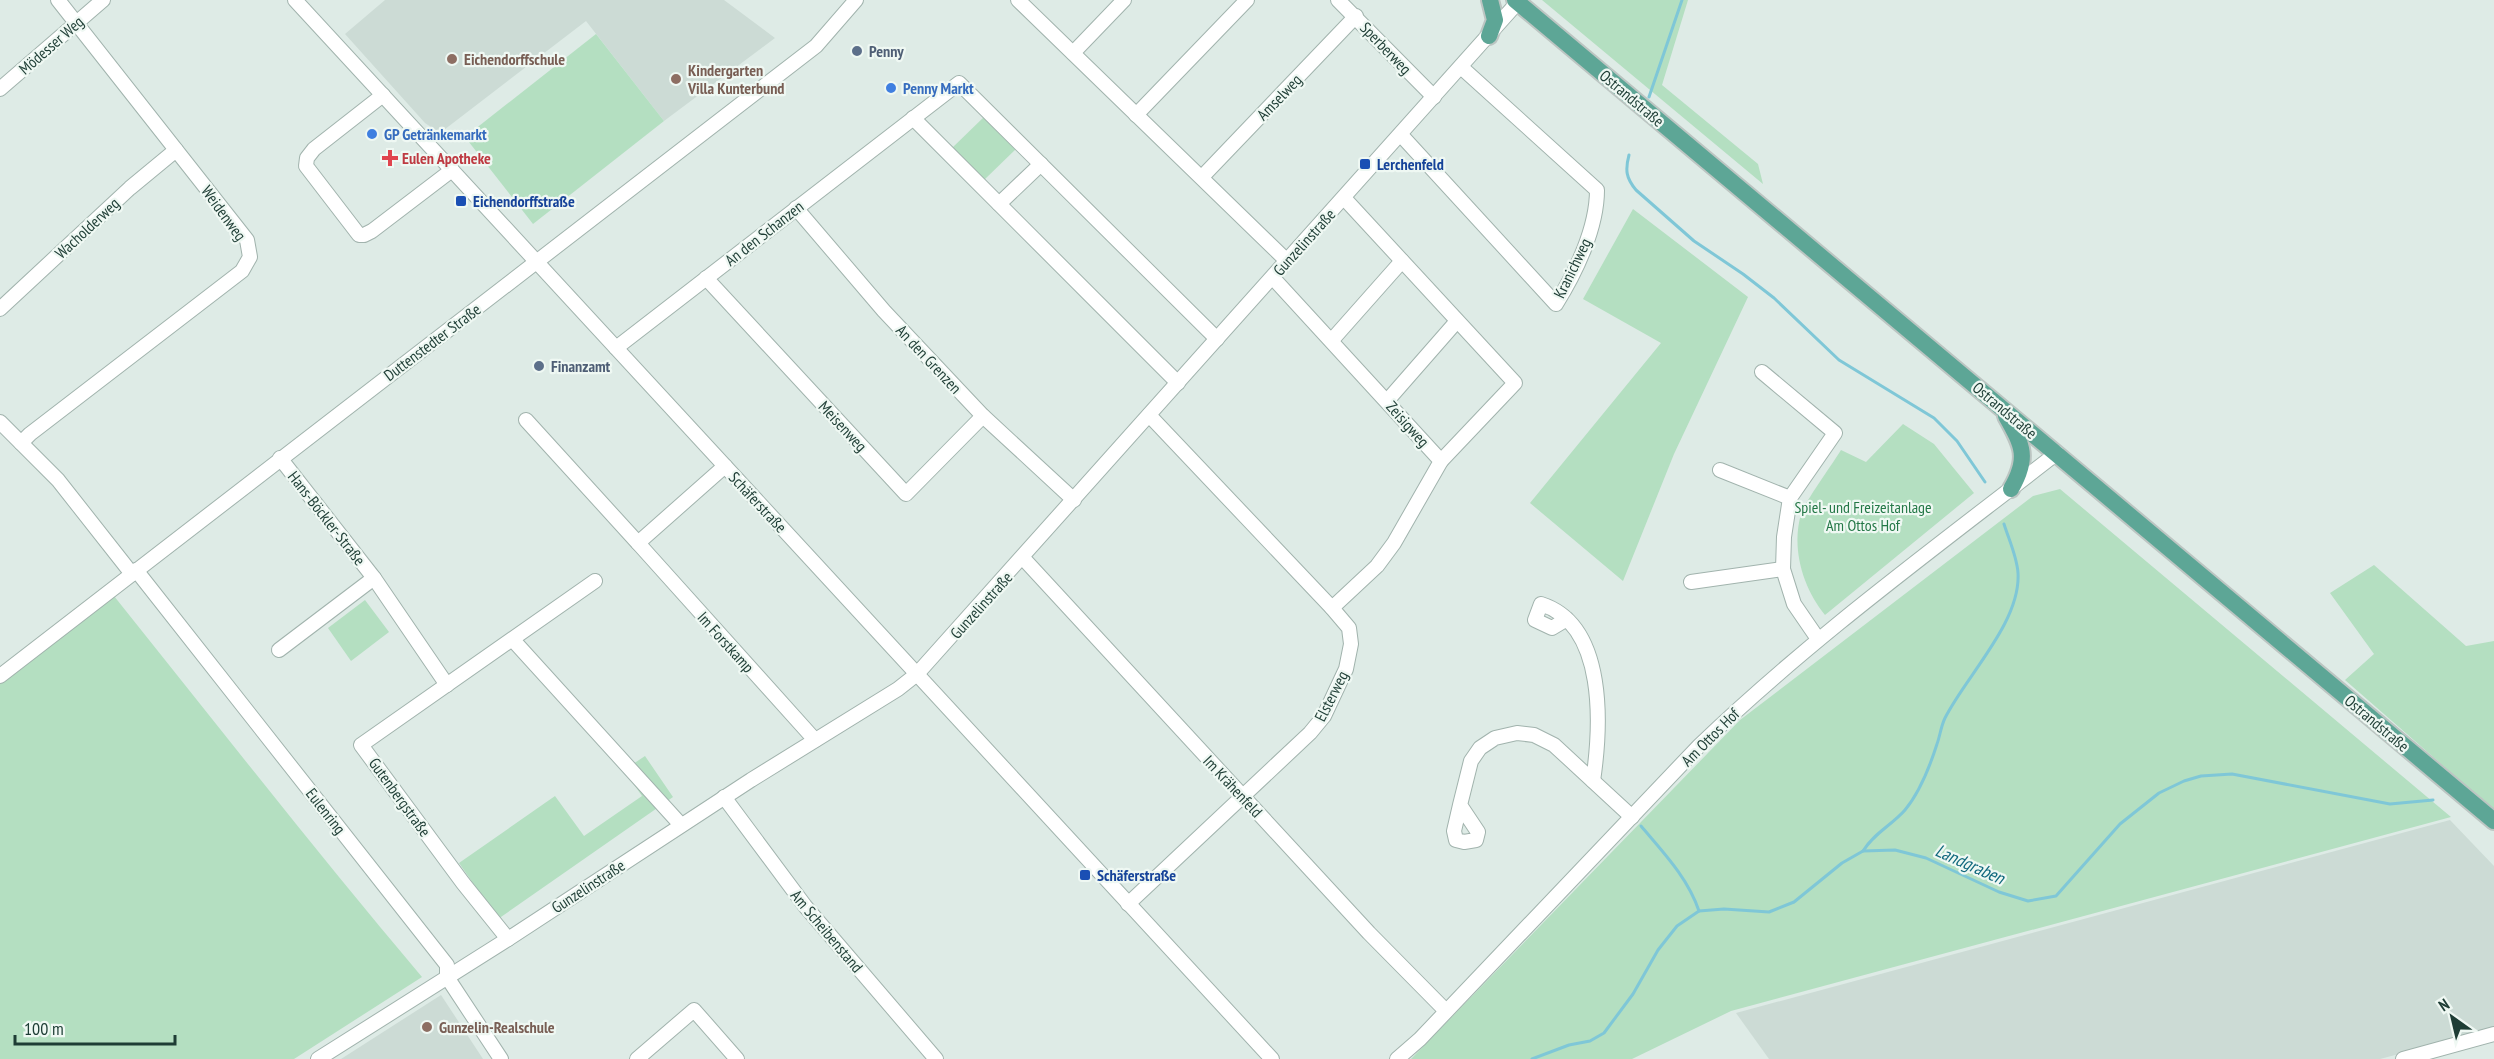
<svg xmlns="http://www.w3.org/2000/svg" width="2494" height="1059" viewBox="0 0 2494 1059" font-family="'PT Sans Narrow',sans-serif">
	<rect width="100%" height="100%" fill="#deebe6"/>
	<g fill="#ccdbd5">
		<path d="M385,0H724L775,38L664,121L586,21L440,133L425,123L345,34Z"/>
		<path d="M2450,820L2494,866V1029L2380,1059H1769L1736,1013Z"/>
		<path d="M441,995L483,1059H341Z"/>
	</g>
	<g fill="#b4dfc1">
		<path d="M1542,0H1688L1662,85L1758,164L1763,184Z"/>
		<path d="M596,34L664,121L533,224L465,137Z"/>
		<path d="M986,115L1018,147L983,181L951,149Z"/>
		<path d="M1633,209L1748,297L1674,454L1623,581L1530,503L1661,343L1583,299Z"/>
		<path d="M1903,424L1934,444L1974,493L1825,615C1803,588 1791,549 1801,514C1806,500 1832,465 1841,450L1866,462Z"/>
		<path d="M2060,489L2451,817L1731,1011L1632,1059H1411L1740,720L2033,496Z"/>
		<path d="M2374,565L2466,646L2494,641V810L2345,680L2374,654L2330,593Z"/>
		<path d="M114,596C216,723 316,852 422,977L294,1059H0V684Z"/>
		<path d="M365,600L389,632L351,661L328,628Z"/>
		<path d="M645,756L673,797L498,919L459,863L555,796L584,836L642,796L624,770Z"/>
	</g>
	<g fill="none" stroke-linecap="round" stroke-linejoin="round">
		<g stroke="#7fc7d7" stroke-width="3">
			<path d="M1649,97L1682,0"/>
			<path d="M1629,155C1625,170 1626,178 1636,190L1694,241L1743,274L1774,298L1839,360L1934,418L1957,441L1985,482"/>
			<path d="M1641,826C1663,852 1688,878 1699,911"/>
			<path d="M1863,851C1874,833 1892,825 1905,810C1920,792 1930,766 1937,744C1940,736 1941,726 1945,718C1966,676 2021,622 2018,573C2017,557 2009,540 2004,524"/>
			<path d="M1532,1059L1569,1045L1590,1041L1604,1033L1633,994L1658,950L1677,926L1699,911L1724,909L1769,912L1794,902L1842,863L1863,851L1895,850L1926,858L1999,892L2028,901L2056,896L2120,824L2159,793L2184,781L2201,776L2232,774L2390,804L2433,800"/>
		</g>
		<defs>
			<g id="minor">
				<path d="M295,0L1272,1059"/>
				<path d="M1018,0L1287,261"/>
				<path d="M1338,0L1434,97"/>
				<path d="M1073,53L1124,0"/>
				<path d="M0,89L103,0"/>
				<path d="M383,95L314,149L307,158L306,166L359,235H364L372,231L452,170"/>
				<path d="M1136,115L1247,0"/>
				<path d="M913,118L1178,383"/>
				<path d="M1401,135L1556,304C1576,272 1597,228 1597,190L1461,67"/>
				<path d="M1202,177L1356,16"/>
				<path d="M1344,198L1515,383L1441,461"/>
				<path d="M999,204L1041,164"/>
				<path d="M796,208L884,311L983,416L1074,500"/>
				<path d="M706,278L906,494L983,416"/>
				<path d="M1273,278L1441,461L1394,543L1377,566L1332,608"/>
				<path d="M0,309L130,188L176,150"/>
				<path d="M1332,340L1402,261"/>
				<path d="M616,348L959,83L1217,339"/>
				<path d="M1762,372L1835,433L1790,498L1784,537L1783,569L1794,604L1818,639"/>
				<path d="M1387,401L1457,321"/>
				<path d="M526,420L638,543"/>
				<path d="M0,422L58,480L132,574"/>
				<path d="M21,443L30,434L242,271L250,257L247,240L58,0"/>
				<path d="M280,458L374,578L447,685"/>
				<path d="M725,466L638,543L815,740"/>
				<path d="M1720,470L1790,498"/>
				<path d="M1023,558L1369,933L1446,1011"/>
				<path d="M136,570L447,965V977L501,1059"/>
				<path d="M1691,582L1783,569"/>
				<path d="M1567,619L1552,628L1535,620L1541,604C1607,625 1601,727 1593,781"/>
				<path d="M513,640L681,825"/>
				<path d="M279,650L374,578"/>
				<path d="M0,676L816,46L856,0"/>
				<path d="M724,797L805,906L936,1059"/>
				<path d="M1460,805L1454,831L1456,840L1464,842L1476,840L1478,832L1460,805L1471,761L1480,748L1495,738L1517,733L1534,735L1554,745L1632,817"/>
				<path d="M1128,904L1310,733L1324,716L1346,669L1351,644L1349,628L1332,608L1149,415"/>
				<path d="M508,939L463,883L361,745L595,581"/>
				<path d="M318,1059L508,939L751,780L898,689L917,674L1518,2"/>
				<path d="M637,1059L694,1010L737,1059"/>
				<path d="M1397,1059L1420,1039L1699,746C1810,639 1935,548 2057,453"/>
				<path d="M2403,1059L2494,1034"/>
			</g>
			<g id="major">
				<path d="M1515,0L2494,821"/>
				<path d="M1489,36L1495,20L1490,0"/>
				<path d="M2006,416C2023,446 2029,458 2011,489"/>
			</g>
		</defs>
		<use href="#minor" stroke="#a1b3ad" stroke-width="16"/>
		<use href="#major" stroke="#bcc5c2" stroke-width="20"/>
		<use href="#minor" stroke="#fff" stroke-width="14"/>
		<use href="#major" stroke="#5da696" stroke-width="16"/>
	</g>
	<g fill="#5c6f8a" stroke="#eff8f3" stroke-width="2">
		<circle cx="857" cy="51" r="6"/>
		<circle cx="539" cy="366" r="6"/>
	</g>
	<g fill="#8d6e63" stroke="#eff8f3" stroke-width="2">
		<circle cx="452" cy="59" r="6"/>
		<circle cx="676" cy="79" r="6"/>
		<circle cx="427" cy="1027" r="6"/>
	</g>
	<g fill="#3f7fe0" stroke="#eff8f3" stroke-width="2">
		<circle cx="891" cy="88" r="6"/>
		<circle cx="372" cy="134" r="6"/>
	</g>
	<path fill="#e0444e" stroke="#eff8f3" stroke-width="2" d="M387 149h6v6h6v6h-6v6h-6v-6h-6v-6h6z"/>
	<g fill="#1a4fb4" stroke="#eff8f3" stroke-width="2">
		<rect x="1359" y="158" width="12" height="12" rx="3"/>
		<rect x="455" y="195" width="12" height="12" rx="3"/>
		<rect x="1079" y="869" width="12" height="12" rx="3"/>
	</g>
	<g text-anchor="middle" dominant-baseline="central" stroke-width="4.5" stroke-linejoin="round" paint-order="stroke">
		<g font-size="16" fill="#1e3d35" stroke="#eff8f3">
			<text transform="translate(51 45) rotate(-41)">Mödesser Weg</text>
			<text transform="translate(1386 48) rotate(46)">Sperberweg</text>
			<text transform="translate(1279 97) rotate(-46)">Amselweg</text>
			<text transform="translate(1632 98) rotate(40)">Ostrandstraße</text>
			<text transform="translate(224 213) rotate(54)">Weidenweg</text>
			<text transform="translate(87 228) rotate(-43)">Wacholderweg</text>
			<text transform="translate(764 233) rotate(-38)">An den Schanzen</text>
			<text transform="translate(1304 242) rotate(-48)">Gunzelinstraße</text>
			<text transform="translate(1572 268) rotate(-64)">Kranichweg</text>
			<text transform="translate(432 342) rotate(-37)">Duttenstedter Straße</text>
			<text transform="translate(929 359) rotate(47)">An den Grenzen</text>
			<text transform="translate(2005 410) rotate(40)">Ostrandstraße</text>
			<text transform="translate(1408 424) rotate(48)">Zeisigweg</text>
			<text transform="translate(843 426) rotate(47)">Meisenweg</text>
			<text transform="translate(758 502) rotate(47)">Schäferstraße</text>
			<text transform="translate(327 518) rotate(52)">Hans-Böckler-Straße</text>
			<text transform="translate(981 605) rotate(-48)">Gunzelinstraße</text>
			<text transform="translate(726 642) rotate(48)">Im Forstkamp</text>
			<text transform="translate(1331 696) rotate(-63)">Elsterweg</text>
			<text transform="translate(2377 723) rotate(40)">Ostrandstraße</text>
			<text transform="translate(1710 737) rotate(-45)">Am Ottos Hof</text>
			<text transform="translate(1233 786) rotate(47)">Im Krähenfeld</text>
			<text transform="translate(400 797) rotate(54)">Gutenbergstraße</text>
			<text transform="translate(326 811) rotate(52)">Eulenring</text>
			<text transform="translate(588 886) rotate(-33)">Gunzelinstraße</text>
			<text transform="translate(827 931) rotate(50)">Am Scheibenstand</text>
		</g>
		<g font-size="16" font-weight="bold" fill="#4e5e75" stroke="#eff8f3" text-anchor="start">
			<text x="869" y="51">Penny</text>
			<text x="551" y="366">Finanzamt</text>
		</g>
		<g font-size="16" font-weight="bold" fill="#785e54" stroke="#eff8f3" text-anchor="start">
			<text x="464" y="59">Eichendorffschule</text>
			<text x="688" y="70">Kindergarten<tspan x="688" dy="18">Villa Kunterbund</tspan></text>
			<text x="439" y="1027">Gunzelin-Realschule</text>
		</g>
		<g font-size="16" font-weight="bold" fill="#366cbe" stroke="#eff8f3" text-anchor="start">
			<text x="903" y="88">Penny Markt</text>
			<text x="384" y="134">GP Getränkemarkt</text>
		</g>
		<g font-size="16" font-weight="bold" fill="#be3a42" stroke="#eff8f3" text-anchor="start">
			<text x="402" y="158">Eulen Apotheke</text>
		</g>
		<g font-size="16" font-weight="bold" fill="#164399" stroke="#eff8f3" text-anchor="start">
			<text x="1377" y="164">Lerchenfeld</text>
			<text x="473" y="201">Eichendorffstraße</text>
			<text x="1097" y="875">Schäferstraße</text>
		</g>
		<g font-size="16" fill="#247847" stroke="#eff8f3">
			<text x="1863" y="507">Spiel- und Freizeitanlage<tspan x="1863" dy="18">Am Ottos Hof</tspan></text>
		</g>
		<g font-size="18" font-style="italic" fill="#12697e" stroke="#eff8f3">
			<text transform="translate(1970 864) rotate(24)">Landgraben</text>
		</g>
	</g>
	<g transform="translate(2452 1017) rotate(326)" stroke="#eff8f3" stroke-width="4.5" paint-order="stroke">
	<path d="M0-4.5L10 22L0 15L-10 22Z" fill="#1e3d35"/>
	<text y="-9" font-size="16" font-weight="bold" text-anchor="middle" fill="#1e3d35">N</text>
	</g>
	<path d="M15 1035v9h160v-9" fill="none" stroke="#1e3d35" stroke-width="3"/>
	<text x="24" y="1035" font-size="18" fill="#1e3d35" stroke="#eff8f3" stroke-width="4.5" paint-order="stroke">100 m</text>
</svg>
